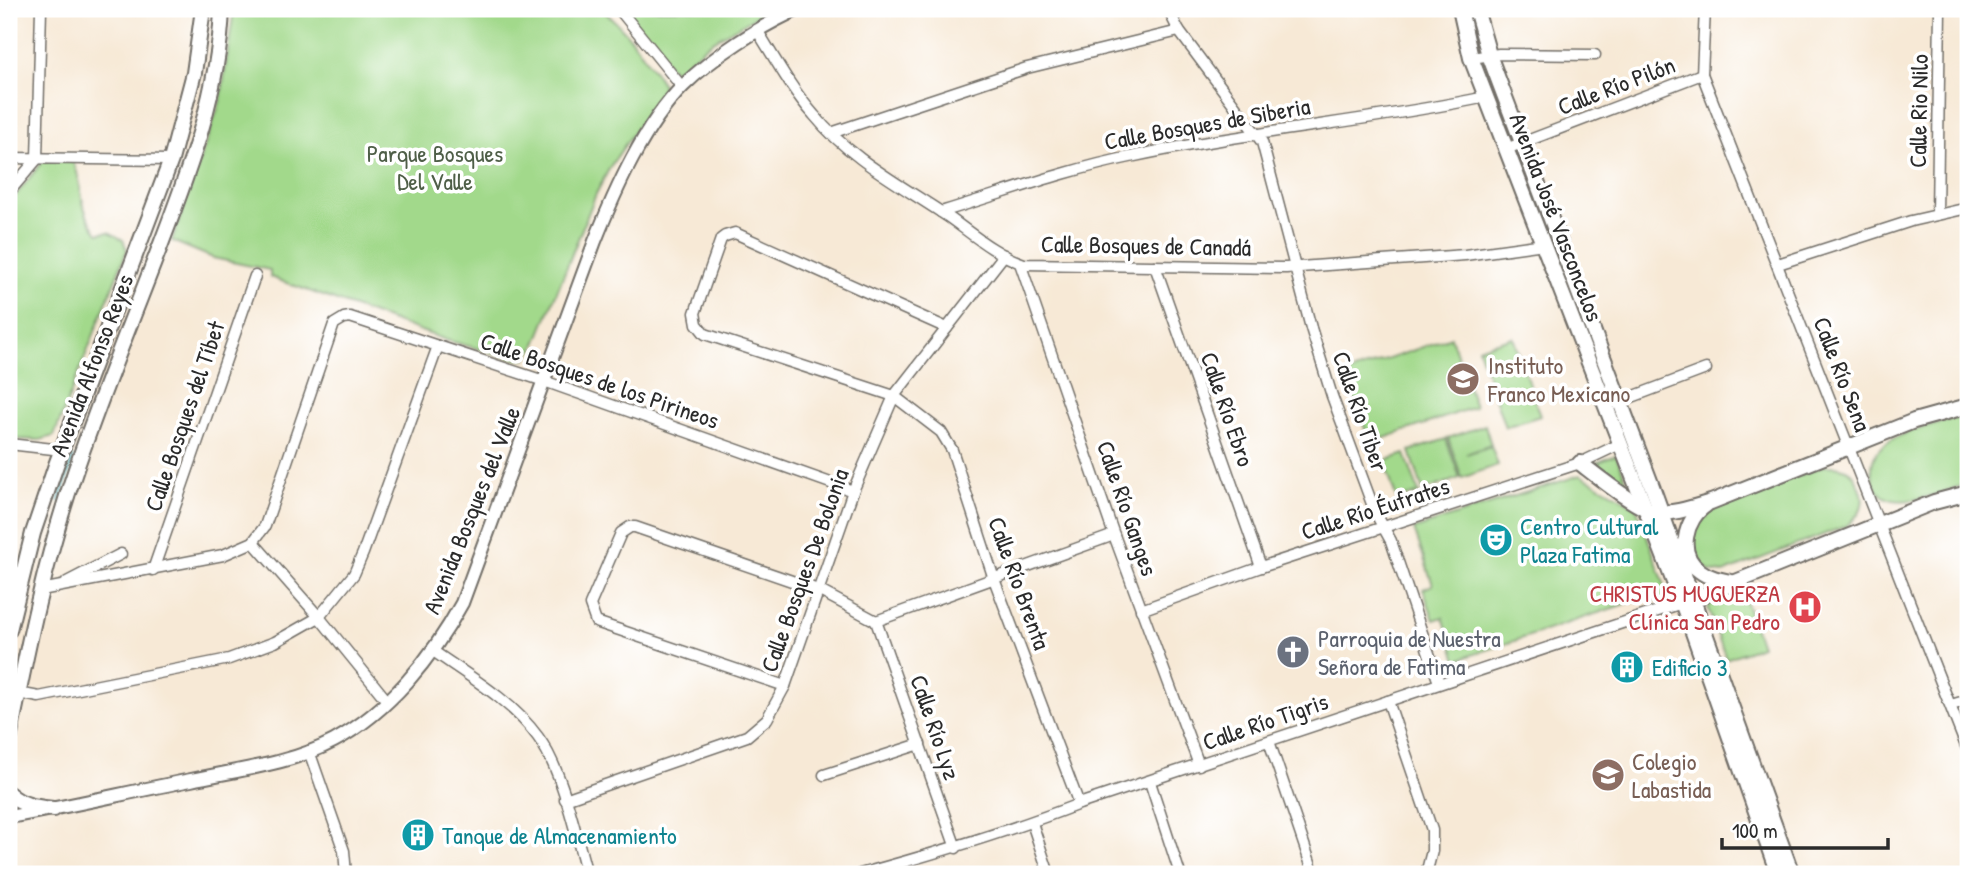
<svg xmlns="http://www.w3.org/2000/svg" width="1977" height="883" viewBox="0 0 1977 883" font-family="'Patrick Hand',sans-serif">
	<rect width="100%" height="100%" fill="#fff"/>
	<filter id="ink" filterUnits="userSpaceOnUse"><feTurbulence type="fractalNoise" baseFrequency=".0143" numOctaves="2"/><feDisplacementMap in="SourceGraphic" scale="14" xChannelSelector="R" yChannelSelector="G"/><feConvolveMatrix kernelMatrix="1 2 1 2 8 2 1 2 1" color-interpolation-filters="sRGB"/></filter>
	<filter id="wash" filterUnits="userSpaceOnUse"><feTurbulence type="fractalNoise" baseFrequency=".00686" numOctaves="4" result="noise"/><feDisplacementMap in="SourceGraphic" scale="28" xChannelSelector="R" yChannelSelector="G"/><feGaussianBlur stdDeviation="1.57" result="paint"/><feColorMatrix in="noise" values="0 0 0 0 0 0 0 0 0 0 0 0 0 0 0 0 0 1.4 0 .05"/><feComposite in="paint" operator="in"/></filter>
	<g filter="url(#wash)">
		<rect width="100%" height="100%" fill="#f7e9d6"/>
		<g fill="#a2d98b" stroke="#66825b" stroke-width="2">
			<path d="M234,9H601C628,30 645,57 663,85L659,95L610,167L596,194L534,349L525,359L519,360L446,340L270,277V270L213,258L172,241L221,99Z"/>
			<path d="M620,9H769L711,42L679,69L673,70Z"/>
			<path d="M70,158C80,171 79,187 83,202C85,214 91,224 98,233L109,232L123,240L127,250L54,436L40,440L9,439V204L43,161Z"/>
			<path d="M1451,337L1475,407L1370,443L1346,374Z"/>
			<path d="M1513,337L1540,416L1505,427L1478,348Z"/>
			<path d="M1968,415V484C1941,491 1875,524 1872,472C1871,461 1876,450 1885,444C1906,429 1944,422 1968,415Z"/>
			<path d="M1485,425L1491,445L1466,454L1491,446L1498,465L1462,478L1448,438Z"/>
			<path d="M1446,439L1460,478L1423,491L1410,451Z"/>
			<path d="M1405,454L1419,493L1397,500L1384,461Z"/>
			<path d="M1616,455L1627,482L1596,463Z"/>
			<path d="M1823,466C1831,466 1839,465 1846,469C1854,473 1856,479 1860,487C1867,504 1860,515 1846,526L1723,573L1710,571L1696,560L1689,533L1708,510Z"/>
			<path d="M1580,475L1636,506L1669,597L1655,601L1652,595L1457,660L1443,617L1434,620L1423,589L1433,585L1414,529Z"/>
			<path d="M1742,592L1761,646L1726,659L1708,608L1711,604Z"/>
		</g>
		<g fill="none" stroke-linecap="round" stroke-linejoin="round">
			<path stroke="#47b5c2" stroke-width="3.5" d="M59,500L73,458"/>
		</g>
	</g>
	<g filter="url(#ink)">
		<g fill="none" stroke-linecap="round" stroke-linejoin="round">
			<defs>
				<g id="minor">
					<path d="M619,9L682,87"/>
					<path d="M1168,9L1179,31L1262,142L1311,328L1332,396L1375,512L1391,541L1439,683"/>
					<path d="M1705,9L1702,74L1968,751"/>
					<path d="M757,30C775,59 792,90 814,115C850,159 901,185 947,216C971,233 996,255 1024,264L1286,268L1465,255L1544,244"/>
					<path d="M1471,58L1499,54L1595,55"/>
					<path d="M831,133L1027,68L1179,31"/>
					<path d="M1506,149L1702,74"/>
					<path d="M9,158L171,160"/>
					<path d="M9,192L37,159L41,9"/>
					<path d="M941,212C1004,193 1066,170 1130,157C1248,131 1368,122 1486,97"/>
					<path d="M1937,214L1940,9"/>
					<path d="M1020,263L1114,535L1199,765"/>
					<path d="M1778,264L1911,221L1968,208"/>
					<path d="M1155,266L1261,567"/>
					<path d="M947,328L735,233L725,236L721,239L695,313L697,324L705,334L894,396L941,432L952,450L994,579L1079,804"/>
					<path d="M1616,403L1706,369"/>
					<path d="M9,444L62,450"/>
					<path d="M253,542L319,617L388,702"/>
					<path d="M153,570L255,276"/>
					<path d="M67,582L121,554"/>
					<path d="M41,590L223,555L253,542L265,526L334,324L344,318L350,317L544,381L853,491"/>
					<path d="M1141,610L1261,567L1580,463L1620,444"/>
					<path d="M876,621L1114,535"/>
					<path d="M876,621L956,848"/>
					<path d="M433,651C469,676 512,701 538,737C563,771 575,833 587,874"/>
					<path d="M785,686L596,622L590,605L621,533L630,527H635L818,590L876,621"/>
					<path d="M18,693L39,697L229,659L275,642L319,617L354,574L363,553L438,346"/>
					<path d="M1388,701L1432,830V851L1426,874"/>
					<path d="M1951,705L1968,700"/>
					<path d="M1269,741L1314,874"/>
					<path d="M309,751L344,851L346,874"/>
					<path d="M824,775L920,744"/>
					<path d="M1150,782L1180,874"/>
					<path d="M565,799L747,736L767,719L785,686L853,491L894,396L1004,255"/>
					<path d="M1032,823L1049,874"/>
					<path d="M860,874C934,854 1007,832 1079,804L1682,603"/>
				</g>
				<path id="tertiary" d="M9,817C70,806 130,792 191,780C237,770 291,764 334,741C389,711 432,658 462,603L595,241C615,191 644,125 683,86C711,58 763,24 799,9"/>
				<g id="secondary">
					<path d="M1460,9L1471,58L1689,621L1778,874"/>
					<path d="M1476,9L1489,55L1653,489L1792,874"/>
					<path d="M1580,463C1597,476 1636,508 1655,512C1672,515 1694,507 1711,502L1914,421L1968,406"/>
					<path d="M1706,505C1685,519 1676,554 1700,571C1709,578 1720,580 1731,582"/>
					<path d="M1686,602L1934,502L1968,493"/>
					<path d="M9,630L33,533L56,465L171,160L194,73L203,9"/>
					<path d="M9,740C27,650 45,559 75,472C101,395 132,320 161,244C190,168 219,91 222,9"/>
					<path d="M9,794C22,806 37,807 54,809"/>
				</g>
			</defs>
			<use href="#minor" stroke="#726e67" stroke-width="13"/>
			<use href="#tertiary" stroke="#726e67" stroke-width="16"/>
			<use href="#secondary" stroke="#726e67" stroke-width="18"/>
			<use href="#minor" stroke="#fff" stroke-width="10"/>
			<use href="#tertiary" stroke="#fff" stroke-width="12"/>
			<use href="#secondary" stroke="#fff" stroke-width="14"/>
		</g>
	</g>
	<defs>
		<symbol id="school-disc" viewBox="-11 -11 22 22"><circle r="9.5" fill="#8d6e63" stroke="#fff"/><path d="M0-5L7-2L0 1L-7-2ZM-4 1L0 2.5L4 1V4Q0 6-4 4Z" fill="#fff"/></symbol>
		<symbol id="theatre-disc" viewBox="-11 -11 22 22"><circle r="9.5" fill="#0f9aa8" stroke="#fff"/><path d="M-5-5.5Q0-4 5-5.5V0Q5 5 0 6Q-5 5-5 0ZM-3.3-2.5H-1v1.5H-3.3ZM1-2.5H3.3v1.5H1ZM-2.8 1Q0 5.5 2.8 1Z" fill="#fff"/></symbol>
		<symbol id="hospital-disc" viewBox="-11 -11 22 22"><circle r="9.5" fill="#e0444e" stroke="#fff"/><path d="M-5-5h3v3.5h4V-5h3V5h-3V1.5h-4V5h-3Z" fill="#fff"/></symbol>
		<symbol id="church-disc" viewBox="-11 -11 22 22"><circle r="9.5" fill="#6b7280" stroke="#fff"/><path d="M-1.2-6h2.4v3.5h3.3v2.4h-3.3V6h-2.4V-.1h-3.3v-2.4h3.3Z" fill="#fff"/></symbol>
		<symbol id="building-disc" viewBox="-11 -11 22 22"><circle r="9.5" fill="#0f9aa8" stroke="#fff"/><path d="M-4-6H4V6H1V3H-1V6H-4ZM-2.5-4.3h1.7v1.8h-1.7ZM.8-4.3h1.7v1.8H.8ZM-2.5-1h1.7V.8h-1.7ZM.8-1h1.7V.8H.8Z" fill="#fff"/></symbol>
	</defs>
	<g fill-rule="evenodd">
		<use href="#school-disc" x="1444" y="360" width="38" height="38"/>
		<use href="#theatre-disc" x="1477" y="521" width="38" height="38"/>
		<use href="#hospital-disc" x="1786" y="588" width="38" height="38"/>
		<use href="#church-disc" x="1274" y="633" width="38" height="38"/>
		<use href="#building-disc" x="1608" y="648" width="38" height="38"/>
		<use href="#school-disc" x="1589" y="756" width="38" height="38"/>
		<use href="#building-disc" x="399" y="816" width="38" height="38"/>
	</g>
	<g text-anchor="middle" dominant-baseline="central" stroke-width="7" stroke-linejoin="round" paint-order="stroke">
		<g font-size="24" fill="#2b2b2b" stroke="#fff">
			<text transform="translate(1616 85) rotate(-21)">Calle Río Pilón</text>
			<text transform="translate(1918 111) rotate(-89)">Calle Rio Nilo</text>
			<text transform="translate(1207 123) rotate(-10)">Calle Bosques de Siberia</text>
			<text transform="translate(1557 217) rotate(69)">Avenida José Vasconcelos</text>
			<text transform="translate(1146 245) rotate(1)">Calle Bosques de Canadá</text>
			<text transform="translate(91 365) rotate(-69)">Avenida Alfonso Reyes</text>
			<text transform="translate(1843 374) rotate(69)">Calle Río Sena</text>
			<text transform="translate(600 380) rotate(19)">Calle Bosques de los Pirineos</text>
			<text transform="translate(1228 409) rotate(71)">Calle Río Ebro</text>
			<text transform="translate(1361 411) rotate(71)">Calle Río Tiber</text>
			<text transform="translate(184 416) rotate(-71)">Calle Bosques del Tíbet</text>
			<text transform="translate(1128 508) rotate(71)">Calle Río Ganges</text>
			<text transform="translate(1375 508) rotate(-18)">Calle Río Éufrates</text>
			<text transform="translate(471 510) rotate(-68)">Avenida Bosques del Valle</text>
			<text transform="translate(804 570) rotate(-70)">Calle Bosques De Bolonia</text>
			<text transform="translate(1020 583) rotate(70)">Calle Río Brenta</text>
			<text transform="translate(1265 721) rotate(-19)">Calle Río Tigris</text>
			<text transform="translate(936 727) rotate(71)">Calle Río Lyz</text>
		</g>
		<g font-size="24" fill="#4f5f48" stroke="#fff">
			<text x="435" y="153">Parque Bosques<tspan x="435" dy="28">Del Valle</tspan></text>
		</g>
		<g font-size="24" fill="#785e54" stroke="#fff" text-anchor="start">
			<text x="1488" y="365">Instituto<tspan x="1488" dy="28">Franco Mexicano</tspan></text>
			<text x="1632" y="761">Colegio<tspan x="1632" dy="28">Labastida</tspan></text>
		</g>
		<g font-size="24" fill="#0d838f" stroke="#fff" text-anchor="start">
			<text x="1520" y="526">Centro Cultural<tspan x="1520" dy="28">Plaza Fatima</tspan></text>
			<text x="1652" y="667">Edificio 3</text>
			<text x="442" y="835">Tanque de Almacenamiento</text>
		</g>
		<g font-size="24" fill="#be3a42" stroke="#fff" text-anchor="end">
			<text x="1780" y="593">CHRISTUS MUGUERZA<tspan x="1780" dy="28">Clínica San Pedro</tspan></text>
		</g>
		<g font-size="24" fill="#5b616d" stroke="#fff" text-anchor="start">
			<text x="1318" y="638">Parroquia de Nuestra<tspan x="1318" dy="28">Señora de Fatima</tspan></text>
		</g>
	</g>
	<rect width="1977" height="883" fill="none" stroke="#fff" stroke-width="35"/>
	<path d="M1722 838v10h166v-10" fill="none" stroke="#2b2b2b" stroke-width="3.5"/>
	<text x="1732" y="838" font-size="21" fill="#2b2b2b" stroke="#ffffff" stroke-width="5" paint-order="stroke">100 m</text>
</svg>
